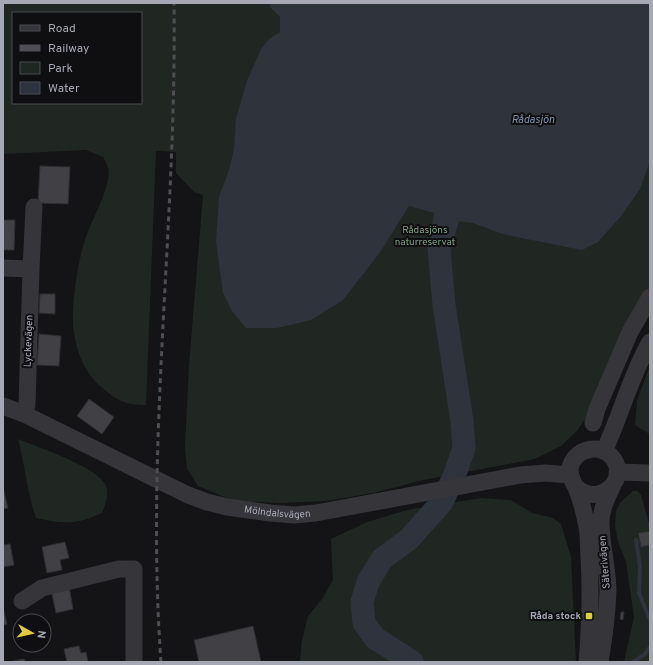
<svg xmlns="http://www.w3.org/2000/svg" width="653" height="665" viewBox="0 0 653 665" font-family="Overpass,sans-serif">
	<rect width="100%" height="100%" fill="#141315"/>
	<g fill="#202722" fill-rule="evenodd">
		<path d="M3,3H650V303L596,403L577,431L561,446L535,459L423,480L373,493L326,501L280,503L234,501L198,486L187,469L185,447L189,365L203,195L194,192L176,173V152L156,151L146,405C124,405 116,400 100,386C85,373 77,353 74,333C70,309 78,259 86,237C92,219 112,185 108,168C107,164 105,160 103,157L86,150L3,154ZM13,13H141V103H13Z"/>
		<path d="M650,365V432L648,433L635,425L637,401Z"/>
		<path d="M18,439C37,447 105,469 107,489C108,498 105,506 102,513C76,525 64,524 36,518C27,492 25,466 18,439Z"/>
		<path d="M633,491H638L641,495L650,527V531L638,533L641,547L650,545V662H624L634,617L626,562L618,542L615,526L616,511L620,503Z"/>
		<path d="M481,498L511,500L532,513L553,518L561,524L571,557L576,662H300L302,640L308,616L322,599L333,580L331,539L367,522L407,510Z"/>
	</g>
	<path fill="#2e333c" d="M270,3H650V161L640,189L621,216L598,242L582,250L502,234L473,223L457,221L448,250L429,248L434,213L409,206L381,251L343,300L311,320L277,328H246L232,311L223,293L216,241L219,197L229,170L234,149L236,118L247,81L261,49L269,39L280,32V17L270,7Z"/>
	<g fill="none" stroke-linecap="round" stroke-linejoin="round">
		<g stroke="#2e333c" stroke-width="4">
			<path d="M636,540L640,567L639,593L650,620"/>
			<path d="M633,662L645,654L650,647"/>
		</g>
		<path stroke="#2e333c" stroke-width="23" d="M412,662L375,638L364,623L362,602L368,582L382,559L409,539L442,502L455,474L464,448L462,421L444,305L439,249L448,218"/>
	</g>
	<g fill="#404045" stroke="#2e2e31">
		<path d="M40,166L70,167L68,204L38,203Z"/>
		<path d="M3,220H15L14,250H3Z"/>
		<path d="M40,294H55V314L39,313Z"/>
		<path d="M39,334L61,336L59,366L37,365Z"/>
		<path d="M89,399L114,417L102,434L77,416Z"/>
		<path d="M3,487L8,508L3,509Z"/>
		<path d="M650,531V545L641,547L638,533Z"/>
		<path d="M65,542L69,558L60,560L62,570L47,573L42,547Z"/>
		<path d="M10,544L14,565L3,567V545Z"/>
		<path d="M69,586L73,609L56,613L51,589Z"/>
		<path d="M3,607L7,624L3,625Z"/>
		<path d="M621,612H624L623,620L620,619Z"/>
		<path d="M253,626L261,662H199L194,640Z"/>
		<path d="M79,646L81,653L86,652L88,662H67L64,649Z"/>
		<path d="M24,659L25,662H8Z"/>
	</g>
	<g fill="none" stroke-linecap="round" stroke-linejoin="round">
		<g stroke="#35353a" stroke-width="17">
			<path d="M3,268L31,269L27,405L24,414"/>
			<path d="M31,269L34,207"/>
			<path id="s1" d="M3,406L24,414L188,495L207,502L227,507L270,513L294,515L316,513L520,475L545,473L570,475"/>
			<path d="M593,423L597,409L630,332L650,297"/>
			<path d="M604,451C621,415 630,377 650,342"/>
			<path d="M617,472L650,473"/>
			<path d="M577,488C601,508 631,477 611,456C598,443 574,449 570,468C569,478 574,482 577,490C581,500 584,512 586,522C589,533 588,545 589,556C591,591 590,627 587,662"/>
			<path d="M22,601L42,588L119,569H134V662"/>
			<path d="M600,662C604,639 607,615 608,592C608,568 601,545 601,522C601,509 607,498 612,487"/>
		</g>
		<path stroke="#4e4e54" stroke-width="3" stroke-dasharray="5 4" stroke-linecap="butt" d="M161,662C145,442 177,223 174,3"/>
	</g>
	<rect fill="#e2ca3e" stroke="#0f0e10" stroke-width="1.5" x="585" y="612" width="8" height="8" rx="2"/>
	<g text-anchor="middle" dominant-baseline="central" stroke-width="4" stroke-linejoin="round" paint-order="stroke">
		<g font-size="10" fill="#7f9e86" stroke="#0f0e10">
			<text x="425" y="230">Rådasjöns<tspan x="425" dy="12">naturreservat</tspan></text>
		</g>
		<g font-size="10" fill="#a6a8b4" stroke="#0f0e10">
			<text transform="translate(29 341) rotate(-88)">Lyckevägen</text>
			<text stroke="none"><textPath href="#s1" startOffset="297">Mölndalsvägen</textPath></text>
			<text transform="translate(605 562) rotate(-95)">Säterivägen</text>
		</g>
		<g font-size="10" font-weight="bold" fill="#a6a8b4" stroke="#0f0e10" text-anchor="end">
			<text x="581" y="616">Råda stock</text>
		</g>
		<g font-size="11" font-style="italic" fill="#808fad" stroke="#0f0e10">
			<text x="533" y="120">Rådasjön</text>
		</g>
	</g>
	<rect width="653" height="665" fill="none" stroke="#a6a8b4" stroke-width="8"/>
	<rect x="12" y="12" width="130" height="92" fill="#0f0e10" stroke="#4b4c52"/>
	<rect x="20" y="25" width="20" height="6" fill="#35353a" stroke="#4b4c52"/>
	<text x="48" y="32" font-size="12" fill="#a6a8b4">Road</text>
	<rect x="20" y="45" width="20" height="6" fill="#4e4e54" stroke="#4b4c52"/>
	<text x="48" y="52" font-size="12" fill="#a6a8b4">Railway</text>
	<rect x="20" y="62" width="20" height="12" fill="#202722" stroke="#4b4c52"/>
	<text x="48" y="72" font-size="12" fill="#a6a8b4">Park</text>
	<rect x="20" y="82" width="20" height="12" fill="#2e333c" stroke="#4b4c52"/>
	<text x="48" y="92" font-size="12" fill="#a6a8b4">Water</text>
	<g transform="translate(32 633) rotate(98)"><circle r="19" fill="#0f0e10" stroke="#4b4c52"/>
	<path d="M0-3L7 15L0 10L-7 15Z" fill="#e2ca3e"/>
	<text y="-6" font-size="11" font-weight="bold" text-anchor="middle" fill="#a6a8b4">N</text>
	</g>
</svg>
